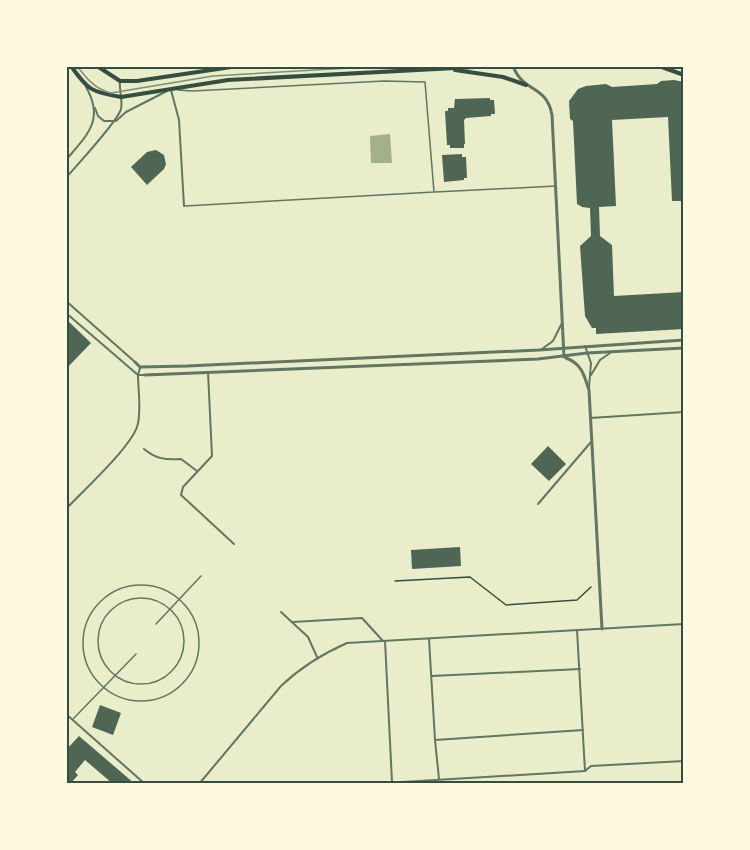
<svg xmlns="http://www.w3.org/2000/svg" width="750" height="850" viewBox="0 0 750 850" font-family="'PT Sans',sans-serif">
	<rect width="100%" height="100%" fill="#e9edc9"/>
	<path fill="#a3b18a" d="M390,134L392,163H371L370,136Z"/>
	<g fill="#4f6655">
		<path d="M674,80L684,82V201H672L668,117L612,120L616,206L599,207L600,236L612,245L614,296L684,292V329L596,334V328H592L585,316L580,246L591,236L590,208L582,207L577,204L573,121L570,119L569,101L578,89L586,86L606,84L612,87L657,84L661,81Z"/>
		<path d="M490,98V100H494L495,114H491V116L466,118L464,120L465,144H464V148H450V145H447L445,111H448V108H454L455,99Z"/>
		<path d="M156,150L164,155L166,164L164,169L147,185L131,167L147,152Z"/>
		<path d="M462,154V157H466L467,178H464V180L444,182L442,155Z"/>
		<path d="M684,236V261H682L681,240Z"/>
		<path d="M66,319L91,343L66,369Z"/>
		<path d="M548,446L566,464L549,481L531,464Z"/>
		<path d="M460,547L461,566L412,569L411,550Z"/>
		<path d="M100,705L121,713L113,735L92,727Z"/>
		<path d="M79,736L135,784H113L85,760L75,772L78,775L70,784H66V750Z"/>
	</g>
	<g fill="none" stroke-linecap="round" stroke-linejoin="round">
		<path stroke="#344e41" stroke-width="1.5" d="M395,581L470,577L506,605L577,600L591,587"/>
		<g stroke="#617663" stroke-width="1.5">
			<path d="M178,90L192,91L384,81L425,82L434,192L185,206"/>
			<path d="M435,192L556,186"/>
		</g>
		<g stroke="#617663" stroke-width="1.5">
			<circle cx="141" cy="643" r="58"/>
			<circle cx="141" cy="641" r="43"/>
			<path d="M156,624L201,576"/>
			<path d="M73,719L136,654"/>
		</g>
		<g stroke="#617663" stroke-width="2">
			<path d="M171,90L179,120L184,206"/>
			<path d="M95,108L98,116L104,121H116L126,112L167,91"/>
			<path d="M66,160C87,135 105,120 86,87"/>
			<path d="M66,178C76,166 119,120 121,109C123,100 119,91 120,81"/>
			<path d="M66,301L135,362"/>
			<path d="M66,313L138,375L140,368"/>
			<path d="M585,346L591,363L589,387"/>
			<path d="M542,349L553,341L562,323"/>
			<path d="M208,372L212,456L183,487L181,495L234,544"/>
			<path d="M591,375L600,360L610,353"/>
			<path d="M590,418L684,412"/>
			<path d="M144,449C156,459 165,460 181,459L197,471"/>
			<path d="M538,504L591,442"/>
			<path d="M66,509C84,490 129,449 137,427C142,413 138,389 138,375H144"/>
			<path d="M281,612L308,637L317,657"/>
			<path d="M293,622L362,618L383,641"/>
			<path d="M577,630L585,771"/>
			<path d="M429,639L435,740L439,779"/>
			<path d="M385,641L392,782"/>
			<path d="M432,676L580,669"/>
			<path d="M66,714L145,784"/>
			<path d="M435,740L583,730"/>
			<path d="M199,784L281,686C301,667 322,654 347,643L684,624"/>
			<path d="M369,784L585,771L591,766L684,761"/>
		</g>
		<g stroke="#617663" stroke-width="3">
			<path d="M513,66C523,93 547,85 552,115L564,357"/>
			<path d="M566,358C582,364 584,375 589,390L602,629"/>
			<path d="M135,362L140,367L187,366L539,350L684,340"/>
			<path d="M145,375L538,359L587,353L684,348"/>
		</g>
		<g stroke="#344e41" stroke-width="4">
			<path d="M71,66C88,90 91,92 121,97L228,80L493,66"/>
			<path d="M97,66L120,81H137L238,66"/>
			<path d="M659,66L684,75"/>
			<path d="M455,70L503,77L526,85"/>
		</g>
		<path stroke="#7c8e77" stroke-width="1.5" d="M77,66C87,79 95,89 111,93L213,76L385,66"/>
	</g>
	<rect width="750" height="850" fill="none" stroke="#fefae0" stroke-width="135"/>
	<rect x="68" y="68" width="614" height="714" fill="none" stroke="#344e41" stroke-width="2"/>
</svg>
